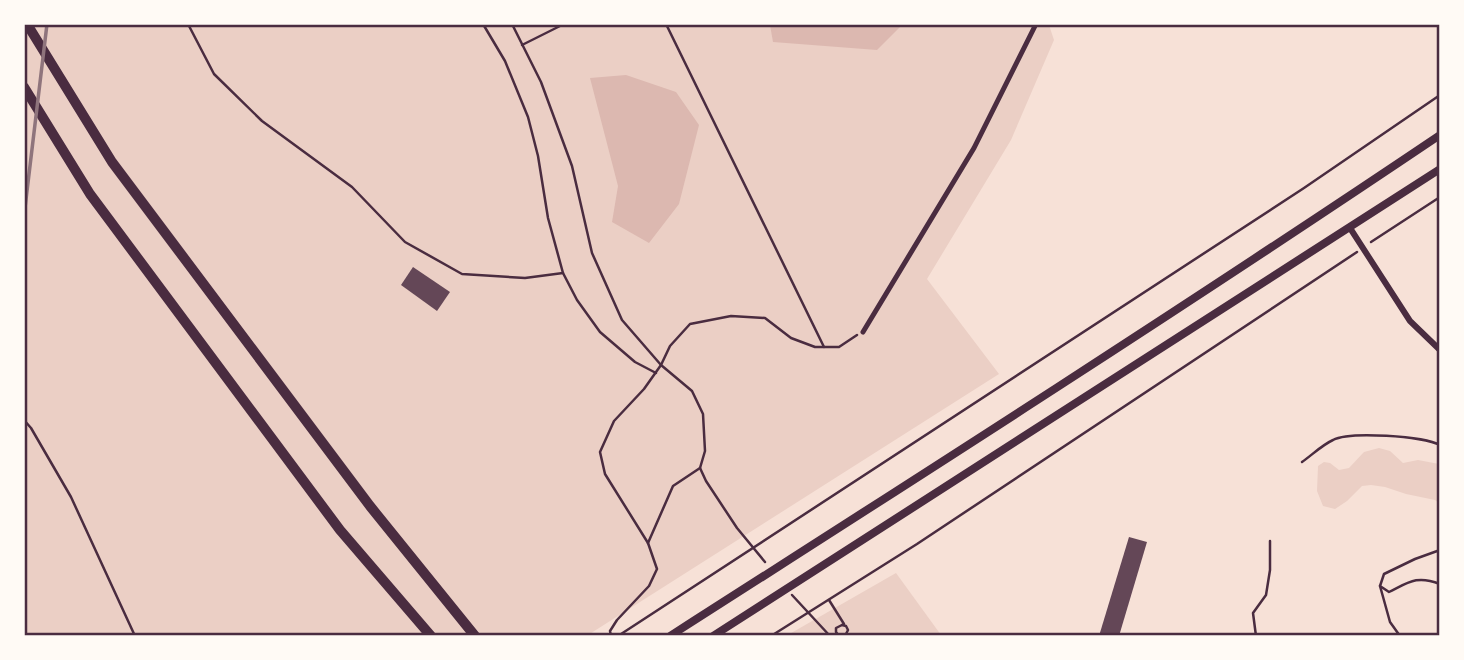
<svg xmlns="http://www.w3.org/2000/svg" width="1464" height="660" viewBox="0 0 1464 660" font-family="'Fira Sans Condensed',sans-serif">
	<rect width="100%" height="100%" fill="#f7e1d7"/>
	<g fill="#ebcfc5">
		<path d="M24,25H1049L1054,40L1011,140L927,279L999,374L588,635H25Z"/>
		<path d="M1379,448L1390,451L1403,463L1418,460L1439,464V503L1435,500L1406,494L1385,487L1371,485L1362,486L1347,501L1335,509L1323,506L1317,491L1318,466L1324,462L1330,463L1339,470L1349,468L1364,452Z"/>
		<path d="M896,573L941,635L786,636Z"/>
	</g>
	<g fill="#dcb8b0">
		<path d="M770,25V24L902,25L877,50L773,42Z"/>
		<path d="M626,75L676,92L699,125L679,204L649,243L612,222L618,186L590,78Z"/>
	</g>
	<g fill="#644757">
		<path d="M413,267L450,292L437,311L401,285Z"/>
		<path d="M1129,537L1147,542L1119,636H1099Z"/>
	</g>
	<g fill="none" stroke-linecap="round" stroke-linejoin="round">
		<g stroke="#4a2c40" stroke-width="2.5">
			<path d="M188,24L214,74L262,121L352,187L405,242L462,274L525,278L563,273"/>
			<path d="M483,24L505,61L528,117L538,156L548,218L563,273L577,300L600,332L635,362L656,373"/>
			<path d="M512,24L541,82L572,166L592,253L622,320L661,365L692,391L703,414L705,451L700,468L706,481L737,528L765,562"/>
			<path d="M666,24L824,347"/>
			<path d="M522,45L564,24"/>
			<path d="M1371,242L1440,197"/>
			<path d="M24,420L31,428L71,497L135,636"/>
			<path d="M648,543L673,486L700,468"/>
			<path d="M792,595L830,636"/>
			<path d="M829,600L844,624L836,628V632L839,636"/>
			<path d="M842,625L846,626L848,630L845,636"/>
			<path d="M611,636L610,631L617,620L649,586L657,569L648,543L605,474L600,452L614,421L644,389L661,365L670,346L690,324L731,316L765,318L791,338L815,347H839L857,335"/>
			<path d="M618,636L1304,188L1440,95"/>
			<path d="M771,636L917,544L1357,252"/>
		</g>
		<g stroke="#4a2c40" stroke-width="2.5">
			<path d="M1302,462C1312,455 1322,445 1333,440C1349,431 1424,436 1440,445"/>
			<path d="M1440,550L1415,559L1384,574L1380,586L1389,592C1409,582 1417,575 1440,584"/>
			<path d="M1380,586L1390,622L1400,636"/>
			<path d="M1256,636L1253,613L1266,595L1270,570V541"/>
		</g>
		<path stroke="#4a2c40" stroke-width="5" d="M863,332L974,148L1036,24"/>
		<path stroke="#4a2c40" stroke-width="6" d="M1350,228L1410,321L1440,350"/>
		<g stroke="#4a2c40" stroke-width="8">
			<path d="M670,636C928,471 1186,306 1440,135"/>
			<path d="M713,636L1440,169"/>
		</g>
		<g stroke="#4a2c40" stroke-width="10">
			<path d="M27,24L112,162L370,506L475,636"/>
			<path d="M24,87L90,194L340,530L431,636"/>
		</g>
		<path stroke="#8f747c" stroke-width="3.5" d="M24,216L47,24"/>
	</g>
	<rect width="1464" height="660" fill="none" stroke="#fffaf5" stroke-width="52"/>
	<rect x="26" y="26" width="1412" height="608" fill="none" stroke="#4a2c40" stroke-width="2.5"/>
</svg>
